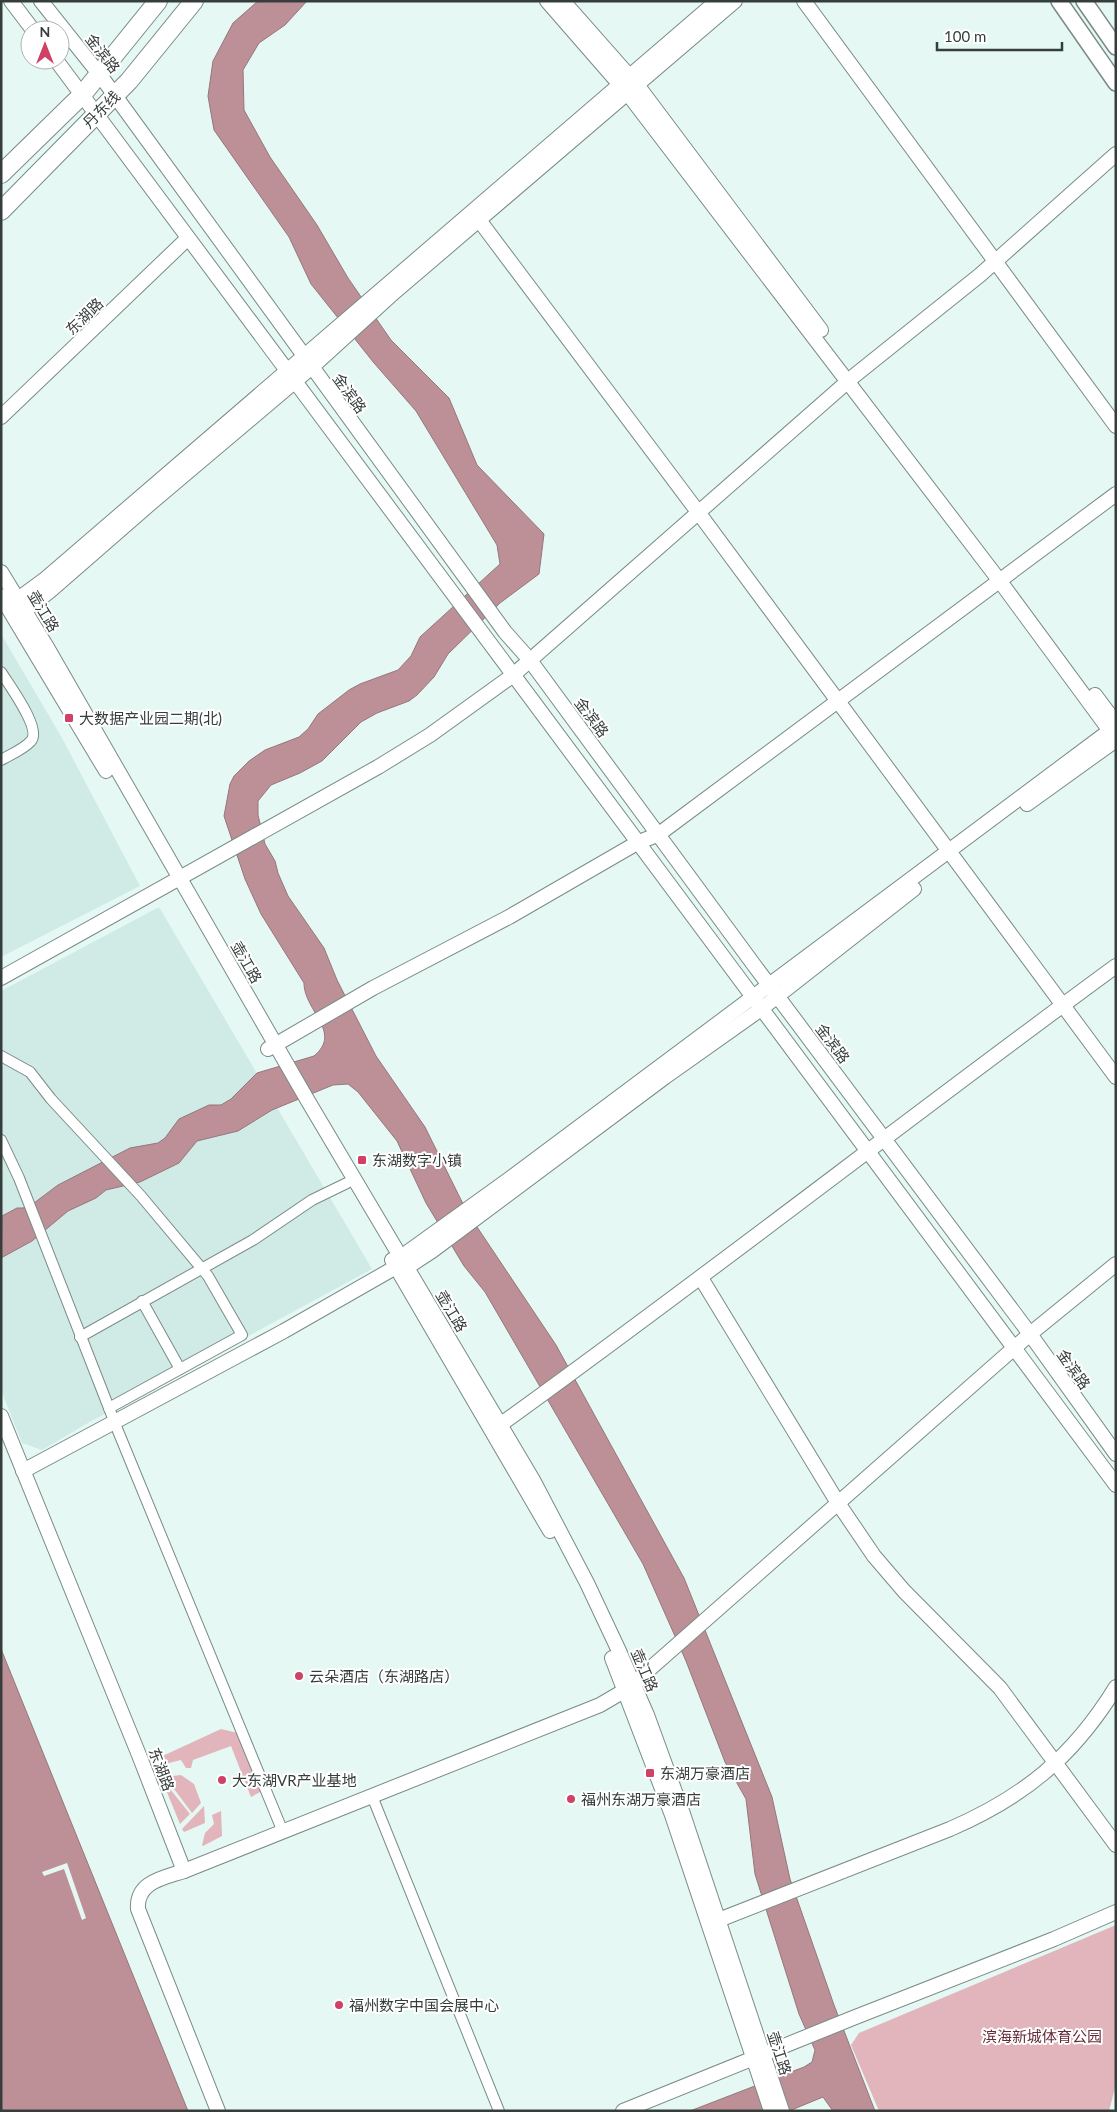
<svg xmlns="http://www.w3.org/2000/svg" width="1117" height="2112" viewBox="0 0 1117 2112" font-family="Lato,'Noto Sans SC',sans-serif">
	<rect width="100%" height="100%" fill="#e5f8f3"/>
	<g fill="#d0ebe6">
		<path d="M1,634L62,738L140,886L1,957Z"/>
		<path d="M159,907L372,1269L88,1423L42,1450L22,1443L1,1390V991Z"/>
	</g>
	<g fill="#e1b5bb">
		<path d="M221,1729L238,1733L262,1791L251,1797L231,1746L193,1760L191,1768H186L181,1760L161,1765L156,1759Z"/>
		<path d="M163,1767L173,1776L181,1775L194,1784L201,1803L192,1813L159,1769Z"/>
		<path d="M166,1784L190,1814L180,1824L164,1785Z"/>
		<path d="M204,1806L205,1823L184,1832L182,1829Z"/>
		<path d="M221,1811L222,1836L203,1846L202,1845L205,1833L214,1824L212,1815Z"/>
		<path d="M1116,1925V2084L1109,2111H879L851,2045L859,2033Z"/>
	</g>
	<g fill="#bd9097" stroke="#94777c">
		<path d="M258,1H307L285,25L259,43L243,70L244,110L270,157L317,225L348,278L391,340L449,398L477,465L544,534L539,574L500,603L448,654L434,677L417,695L409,701L377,713L361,722L322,761L300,773L271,785L258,801V815L265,844L275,861L278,873L288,896L324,948L337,980L376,1056L425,1127L467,1212L556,1345L684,1578L772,1797L790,1879L834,2005L875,2111H833L823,2097L789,2111H690L804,2067L812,2062L815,2050L799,2014L755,1874L746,1799L725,1762L686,1661L643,1564L485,1292L464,1266L426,1203L397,1141L358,1092L348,1084L333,1085L272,1110L238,1131L197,1141L179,1163L140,1182L106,1190L96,1198L68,1211L32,1241L1,1258L2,1216L17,1208H23L34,1203L58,1185L130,1148L158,1143L165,1138L179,1119L209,1105H221L231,1099L257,1073L314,1056C343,1032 304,1011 304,983L261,914L245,879L224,816L230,784L234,776L249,761L265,750L299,737L308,729L318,714L349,690L360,684L398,670L411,656L420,637L500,564L497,545L416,411L374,363L311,284L289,237L214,130L208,96L213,61L233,23Z"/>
		<path d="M1,1649L188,2111H1Z"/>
	</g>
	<path fill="#e5f8f3" d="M67,1863L86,1918L82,1920L64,1869L44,1876L42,1872Z"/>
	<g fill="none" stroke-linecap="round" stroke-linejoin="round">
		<defs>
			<g id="street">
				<path d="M1,672C9,685 42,729 31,741C24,749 10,755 1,760"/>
				<path d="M1,1056L30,1072L51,1099L141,1196L208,1276L242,1335L109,1408"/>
				<path d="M1,1140L19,1178L118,1431L283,1832"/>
				<path d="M142,1301L180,1369"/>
				<path d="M80,1337L253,1240L312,1200L347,1183"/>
				<path d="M372,1796L499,2111"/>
			</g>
			<g id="secondary">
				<path d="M11,1L33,30"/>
				<path d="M41,1L100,75L505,632L529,659L754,965L1030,1334L1116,1454"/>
				<path d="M547,1L628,94L999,580L1116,739"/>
				<path d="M563,1L638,86L821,330"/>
				<path d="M804,1L1116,426"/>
				<path d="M56,60L1116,1485"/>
				<path d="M473,212L698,512L1116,1077"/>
				<path d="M1,417L188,238"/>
				<path d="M1,572L48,649L308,1101L533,1480L587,1583L619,1651L647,1715L682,1811L782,2111"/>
				<path d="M1,596L106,771"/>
				<path d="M10,605L44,580L717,1"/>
				<path d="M18,616L50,591L151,503L312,367L390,296L735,1"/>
				<path d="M1095,695L1116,723"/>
				<path d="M1027,804L1116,740"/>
				<path d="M1,978L378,767L430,735L512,676L854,376L980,275L1116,154"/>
				<path d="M268,1049L373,988L509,917L637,843L659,834L1116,494"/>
				<path d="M392,1260L550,1531"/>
				<path d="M394,1262L508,1180L1116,726"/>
				<path d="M400,1272L432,1251L665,1077L761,1009L914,889"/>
				<path d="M701,1278L838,1503L874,1556L904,1591L1000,1688L1116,1845"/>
				<path d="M1,1416L139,1755L184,1871C163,1878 136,1882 138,1909L218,2111"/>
				<path d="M493,1430C703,1279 907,1119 1116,966"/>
				<path d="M23,1471L284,1331L396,1267"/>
				<path d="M612,1658L672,1815L771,2111"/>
				<path d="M184,1871L600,1705L634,1685L644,1674L1030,1334L1116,1264"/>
				<path d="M711,1923L950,1829C1024,1797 1073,1757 1116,1687"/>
				<path d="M623,2111L853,2018L1054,1939L1116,1912"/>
			</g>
			<g id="primary">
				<path d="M1059,1L1116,83"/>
				<path d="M1084,1L1116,47"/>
			</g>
			<g id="highway">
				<path d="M1,174L82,95L158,1"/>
				<path d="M1,211L129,81L194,1"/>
			</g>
		</defs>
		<use href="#street" stroke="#7a8b87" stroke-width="12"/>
		<use href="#secondary" stroke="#7a8b87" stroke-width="16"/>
		<use href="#primary" stroke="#7a8b87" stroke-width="18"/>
		<use href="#highway" stroke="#7a8b87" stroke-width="20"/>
		<use href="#street" stroke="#fff" stroke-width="10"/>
		<use href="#secondary" stroke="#fff" stroke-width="14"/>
		<use href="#primary" stroke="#fff" stroke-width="15"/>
		<use href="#highway" stroke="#fff" stroke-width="18"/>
	</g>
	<g fill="#d04166" stroke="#fff" stroke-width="2">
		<rect x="64" y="713" width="10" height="10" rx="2.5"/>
		<rect x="357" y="1155" width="10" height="10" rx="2.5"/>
		<circle cx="299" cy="1676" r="5"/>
		<rect x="645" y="1768" width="10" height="10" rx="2.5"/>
		<circle cx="222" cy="1780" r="5"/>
		<circle cx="571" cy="1799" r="5"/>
		<circle cx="339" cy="2005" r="5"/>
	</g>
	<g text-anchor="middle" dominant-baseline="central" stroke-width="4" stroke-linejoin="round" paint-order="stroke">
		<g font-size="15" fill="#363e3c" stroke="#fff">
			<text transform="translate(103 53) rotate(52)">金滨路</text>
			<text transform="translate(101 109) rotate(-45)">丹东线</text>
			<text transform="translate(84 316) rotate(-44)">东湖路</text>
			<text transform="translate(350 393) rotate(54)">金滨路</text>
			<text transform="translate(44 611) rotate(59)">壶江路</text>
			<text transform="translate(592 717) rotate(53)">金滨路</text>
			<text transform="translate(247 962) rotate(60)">壶江路</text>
			<text transform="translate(833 1043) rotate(53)">金滨路</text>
			<text transform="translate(452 1311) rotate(59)">壶江路</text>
			<text transform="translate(1074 1369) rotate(55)">金滨路</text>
			<text transform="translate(645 1670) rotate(67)">壶江路</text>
			<text transform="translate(162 1769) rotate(69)">东湖路</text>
			<text transform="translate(780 2053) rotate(72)">壶江路</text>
		</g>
		<g font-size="15" fill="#363e3c" stroke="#fff" text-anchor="start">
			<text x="79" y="718">大数据产业园二期(北)</text>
			<text x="372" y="1160">东湖数字小镇</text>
			<text x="309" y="1676">云朵酒店（东湖路店）</text>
			<text x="660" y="1773">东湖万豪酒店</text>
			<text x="232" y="1780">大东湖VR产业基地</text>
			<text x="581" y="1799">福州东湖万豪酒店</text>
			<text x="349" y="2005">福州数字中国会展中心</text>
		</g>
		<g font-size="15" fill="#652b37" stroke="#fff">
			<text x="1042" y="2036">滨海新城体育公园</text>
		</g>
	</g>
	<rect width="1117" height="2112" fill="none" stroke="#363e3c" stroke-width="5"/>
	<g transform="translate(45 45)"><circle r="24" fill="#ffffff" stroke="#afb2b1"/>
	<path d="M0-4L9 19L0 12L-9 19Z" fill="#d04166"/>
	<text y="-8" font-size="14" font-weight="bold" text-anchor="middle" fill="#363e3c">N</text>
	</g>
	<path d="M937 42v8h125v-8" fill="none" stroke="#363e3c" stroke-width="2.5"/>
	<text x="944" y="42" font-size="15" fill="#363e3c" stroke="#ffffff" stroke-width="4" paint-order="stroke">100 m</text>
</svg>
